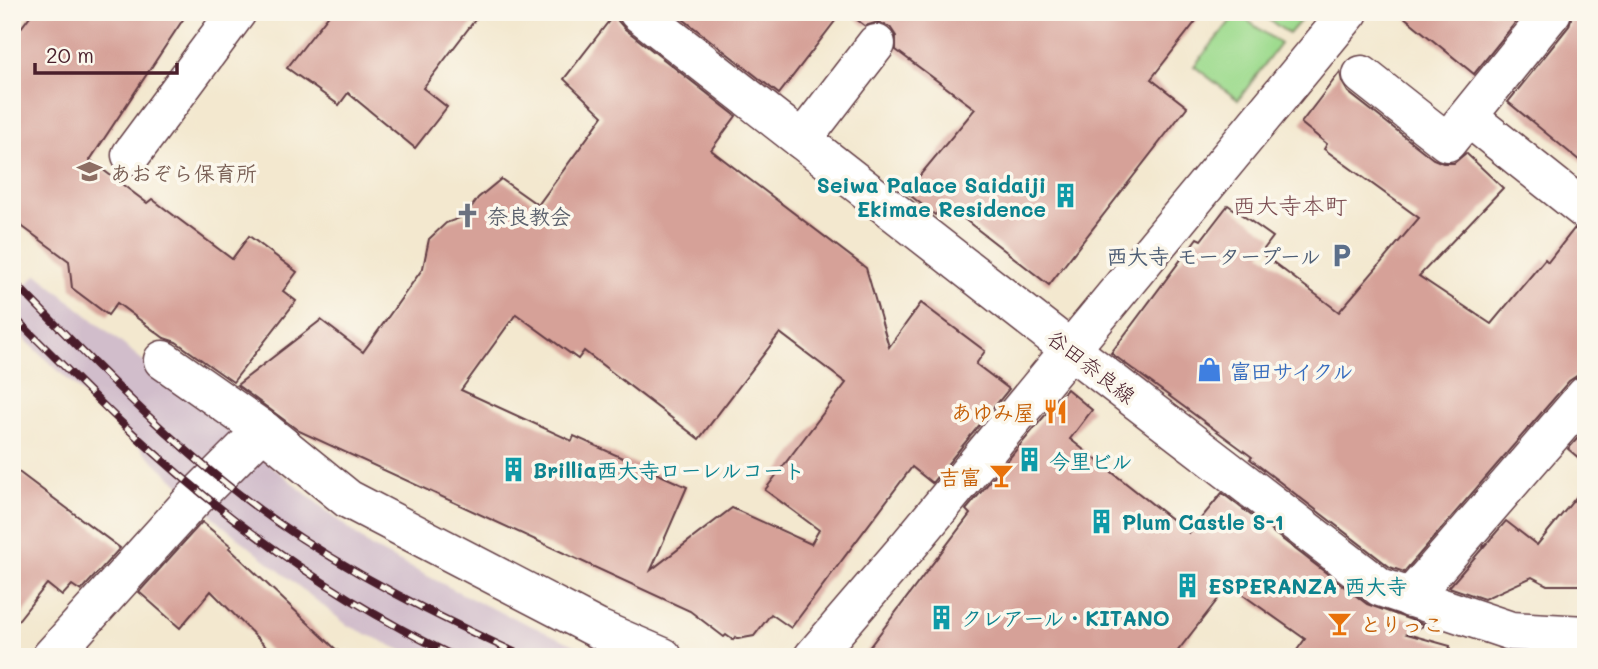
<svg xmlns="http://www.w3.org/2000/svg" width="1598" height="669" viewBox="0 0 1598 669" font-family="Mali,'Klee One',sans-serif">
	<rect width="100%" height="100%" fill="#fbf7ec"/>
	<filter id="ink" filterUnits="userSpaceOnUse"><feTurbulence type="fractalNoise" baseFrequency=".0143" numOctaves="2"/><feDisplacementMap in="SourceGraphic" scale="14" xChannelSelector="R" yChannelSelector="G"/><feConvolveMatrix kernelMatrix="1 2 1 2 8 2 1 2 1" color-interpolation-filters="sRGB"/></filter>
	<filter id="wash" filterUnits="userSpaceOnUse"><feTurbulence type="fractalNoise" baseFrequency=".00686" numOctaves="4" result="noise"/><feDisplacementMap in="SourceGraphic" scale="28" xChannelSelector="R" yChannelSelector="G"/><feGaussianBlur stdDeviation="1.57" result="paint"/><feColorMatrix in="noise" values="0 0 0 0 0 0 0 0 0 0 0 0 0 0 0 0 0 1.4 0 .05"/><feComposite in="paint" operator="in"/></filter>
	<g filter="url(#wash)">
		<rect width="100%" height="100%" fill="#f3e8cf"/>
		<path fill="#d1bdcb" d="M37,274L371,547L478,602L602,657H416L347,625L222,525L12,327V300Z"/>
		<g fill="#9fdb8f" stroke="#747d5d" stroke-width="2">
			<path d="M1258,12H1308L1289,34Z"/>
			<path d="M1237,13L1280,44L1238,100L1194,66Z"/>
		</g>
		<g id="blocks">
			<g fill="#d6a198" fill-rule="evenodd">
				<path d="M33,12H188L90,160L147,203L152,199L232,259L249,236L297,272L283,291L296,301L233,382L176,342L164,338L117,303L108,315L72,288L69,261L12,219V40Z"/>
				<path d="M331,12H481L423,88L447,107L415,148L348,93L339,105L287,68Z"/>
				<path d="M616,12L618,21L625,29L736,116L711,150L866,268L889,347L921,303L985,351L976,364L1009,389L932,483L912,467L791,628L771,614L754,636L738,639L735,637L733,640L726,635L724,637L690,611L299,431L237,385L321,320L363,352L423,268L429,239L446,223L465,216L478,198L501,179L538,205L603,116L564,79ZM516,314L578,359L584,351L699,439L780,333L846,383L765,490L819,530L811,544L732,508L651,570L687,487L574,436L572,441L461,390Z"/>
				<path d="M674,12H842L779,94Z"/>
				<path d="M847,12H1203L1151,79L1187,107L1049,285L945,204L935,215L906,192L975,109L896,50V36L890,27L878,22L865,26Z"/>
				<path d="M1398,12H1524L1474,74Z"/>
				<path d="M1573,12H1586V166L1508,102L1569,26Z"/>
				<path d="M1340,72L1342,82L1348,92L1433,159L1443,163H1454L1466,153L1503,188L1419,276L1491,324L1545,259L1548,262L1574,229L1586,232V374L1578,375L1569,381L1404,572L1390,567L1250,459L1252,457L1111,353L1197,238L1201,240L1228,205L1273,237L1261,253L1339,312L1419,218L1324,149L1327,144L1301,123Z"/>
				<path d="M1067,389L1092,410L1070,439L1189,533L1222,493L1367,604L1425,625L1407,634L1450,646L1448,657H1292L1305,639L1229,585L1173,657H862L970,514L966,510Z"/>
				<path d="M1586,429V464L1568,449Z"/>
				<path d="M12,467L120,548L81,591L72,585L62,596L47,584L12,628Z"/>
				<path d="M1586,485V585H1547L1532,577L1484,599L1449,587L1506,521L1537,545Z"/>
				<path d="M202,522L231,546L229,548L344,657H276L211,591L180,628L139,592Z"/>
			</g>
		</g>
	</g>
	<g filter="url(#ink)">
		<use href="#blocks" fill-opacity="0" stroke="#633d44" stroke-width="2"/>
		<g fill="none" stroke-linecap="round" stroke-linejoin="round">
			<defs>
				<g id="minor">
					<path d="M1362,75L1447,142L1552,12"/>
					<path d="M1468,117L1586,211"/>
					<path d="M802,140L876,44"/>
					<path d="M131,155L237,12"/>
					<path d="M163,360L263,430L348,499L598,629L663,657"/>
					<path d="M1410,598L1586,395"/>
					<path d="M51,657L190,503L263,430"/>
					<path d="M813,657L909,545L1349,12"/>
				</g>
				<path id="major" d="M638,12L1071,350L1380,587L1511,631L1586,635"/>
			</defs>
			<use href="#minor" stroke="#633d44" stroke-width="41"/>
			<use href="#major" stroke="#633d44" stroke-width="41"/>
			<use href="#minor" stroke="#fff" stroke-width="38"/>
			<use href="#major" stroke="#fff" stroke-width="38"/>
			<defs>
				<g id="rail">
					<path d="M12,280C95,364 177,452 274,520C353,575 438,617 525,657"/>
					<path d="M12,315C50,352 87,390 126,427C223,518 335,599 456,657"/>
				</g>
			</defs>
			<use href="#rail" stroke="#4a1f2b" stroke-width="8"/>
			<use href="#rail" stroke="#fbf7ec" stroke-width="5" stroke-dasharray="16" stroke-linecap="butt"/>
		</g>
	</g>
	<defs>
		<symbol id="school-bare" viewBox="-9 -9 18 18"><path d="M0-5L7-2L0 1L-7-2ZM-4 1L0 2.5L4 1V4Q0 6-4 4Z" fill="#8d6e63" stroke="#fbf7ec" stroke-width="2.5" paint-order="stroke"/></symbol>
		<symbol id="building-bare" viewBox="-9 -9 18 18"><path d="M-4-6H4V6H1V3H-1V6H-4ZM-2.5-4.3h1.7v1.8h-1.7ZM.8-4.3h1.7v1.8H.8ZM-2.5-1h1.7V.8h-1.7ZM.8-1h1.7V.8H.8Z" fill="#0f9aa8" stroke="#fbf7ec" stroke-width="2.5" paint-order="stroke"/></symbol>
		<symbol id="church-bare" viewBox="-9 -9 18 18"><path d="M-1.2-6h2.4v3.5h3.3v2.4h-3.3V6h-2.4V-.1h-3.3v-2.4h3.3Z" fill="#6b7280" stroke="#fbf7ec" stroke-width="2.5" paint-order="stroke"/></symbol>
		<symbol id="parking-bare" viewBox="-9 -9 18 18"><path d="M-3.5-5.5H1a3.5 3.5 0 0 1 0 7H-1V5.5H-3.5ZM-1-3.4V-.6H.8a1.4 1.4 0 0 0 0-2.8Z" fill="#5c6f8a" stroke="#fbf7ec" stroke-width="2.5" paint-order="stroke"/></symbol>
		<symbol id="shop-bare" viewBox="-9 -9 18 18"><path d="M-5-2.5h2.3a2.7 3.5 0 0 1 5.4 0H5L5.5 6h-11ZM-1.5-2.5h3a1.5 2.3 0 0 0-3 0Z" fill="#3f7fe0" stroke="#fbf7ec" stroke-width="2.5" paint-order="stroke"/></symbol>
		<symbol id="restaurant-bare" viewBox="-9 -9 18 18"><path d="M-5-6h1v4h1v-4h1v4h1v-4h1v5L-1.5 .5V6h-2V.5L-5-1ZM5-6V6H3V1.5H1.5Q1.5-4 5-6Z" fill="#e8710a" stroke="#fbf7ec" stroke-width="2.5" paint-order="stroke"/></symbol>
		<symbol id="bar-bare" viewBox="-9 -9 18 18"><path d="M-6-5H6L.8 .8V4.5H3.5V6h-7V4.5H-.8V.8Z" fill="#e8710a" stroke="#fbf7ec" stroke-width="2.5" paint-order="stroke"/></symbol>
	</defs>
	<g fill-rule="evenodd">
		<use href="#school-bare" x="72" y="154" width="35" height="35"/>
		<use href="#building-bare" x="1048" y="178" width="35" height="35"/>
		<use href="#church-bare" x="450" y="198" width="35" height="35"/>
		<use href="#parking-bare" x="1324" y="238" width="35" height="35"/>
		<use href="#shop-bare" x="1192" y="352" width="35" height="35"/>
		<use href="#restaurant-bare" x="1038" y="394" width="35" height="35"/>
		<use href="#building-bare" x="1012" y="442" width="35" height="35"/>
		<use href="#building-bare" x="496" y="452" width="35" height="35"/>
		<use href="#bar-bare" x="984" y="458" width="35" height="35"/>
		<use href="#building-bare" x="1084" y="504" width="35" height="35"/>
		<use href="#building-bare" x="1170" y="568" width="35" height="35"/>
		<use href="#building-bare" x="924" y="600" width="35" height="35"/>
		<use href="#bar-bare" x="1322" y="606" width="35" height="35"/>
	</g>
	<g text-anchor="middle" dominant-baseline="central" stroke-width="7" stroke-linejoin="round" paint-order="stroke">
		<g font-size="21" font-weight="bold" fill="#785e54" stroke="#fbf7ec" text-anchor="start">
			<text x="110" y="172">あおぞら保育所</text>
		</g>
		<g font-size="21" font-weight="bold" fill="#0d838f" stroke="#fbf7ec" text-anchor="start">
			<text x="1046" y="184" text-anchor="end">Seiwa Palace Saidaiji<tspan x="1046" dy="24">Ekimae Residence</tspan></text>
			<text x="1049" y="460">今里ビル</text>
			<text x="533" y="469">Brillia西大寺ローレルコート</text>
			<text x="1122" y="521">Plum Castle S-1</text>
			<text x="1208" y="585">ESPERANZA 西大寺</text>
			<text x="961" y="617">クレアール・KITANO</text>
		</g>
		<g font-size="21" font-weight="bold" fill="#5b616d" stroke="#fbf7ec" text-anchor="start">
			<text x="487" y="215">奈良教会</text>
		</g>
		<g font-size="21" font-weight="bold" fill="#4e5e75" stroke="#fbf7ec" text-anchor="end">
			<text x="1321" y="255">西大寺 モータープール</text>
		</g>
		<g font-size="21" fill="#4a1f2b" stroke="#fbf7ec">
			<text transform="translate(1092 366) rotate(38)">谷田奈良線</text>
		</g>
		<g font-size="21" font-weight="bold" fill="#366cbe" stroke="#fbf7ec" text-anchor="start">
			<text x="1230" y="370">富田サイクル</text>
		</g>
		<g font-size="21" font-weight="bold" fill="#c56008" stroke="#fbf7ec" text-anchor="end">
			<text x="1035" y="411">あゆみ屋</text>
			<text x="981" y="476">吉富</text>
			<text x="1360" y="623" text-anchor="start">とりっこ</text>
		</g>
		<g font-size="23" fill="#7b4c51" stroke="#fbf7ec">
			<text x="1290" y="205">西大寺本町</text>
		</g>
	</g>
	<rect width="1598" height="669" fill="none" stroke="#fbf7ec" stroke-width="42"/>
	<path d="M35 63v10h142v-10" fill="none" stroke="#4a1f2b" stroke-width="3.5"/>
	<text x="46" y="63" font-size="21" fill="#4a1f2b" stroke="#fbf7ec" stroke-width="5" paint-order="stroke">20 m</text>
</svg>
